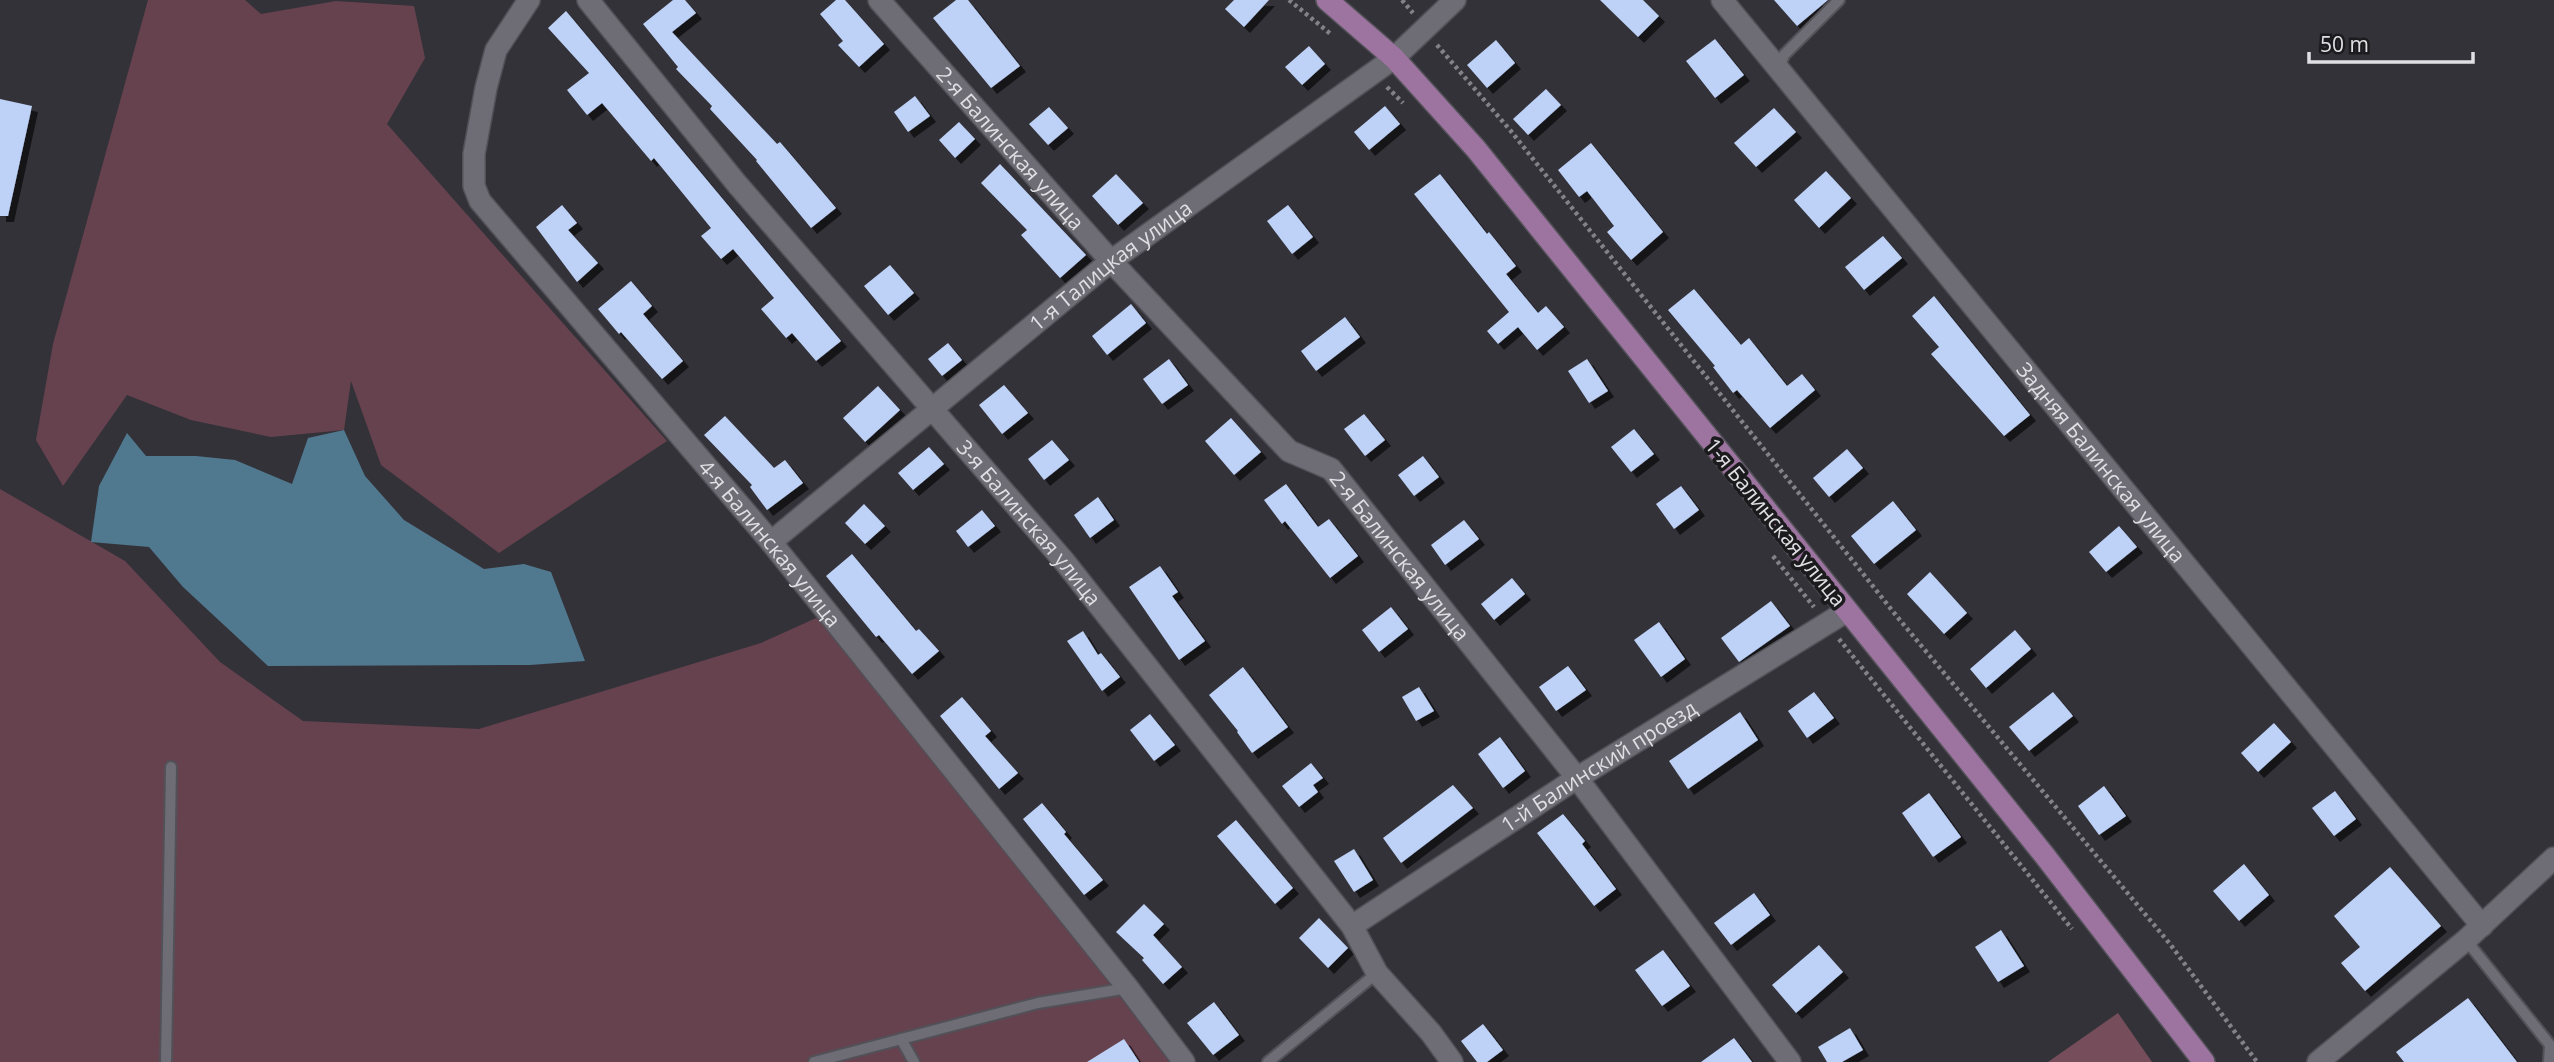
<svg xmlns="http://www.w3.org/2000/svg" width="2554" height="1062" viewBox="0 0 2554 1062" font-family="'Open Sans',sans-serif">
	<defs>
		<filter id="shadow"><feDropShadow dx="6" dy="6" stdDeviation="0" flood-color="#0009"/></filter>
	</defs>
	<rect width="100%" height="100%" fill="#343239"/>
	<g fill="#66424e">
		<path d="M148,0H245L261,14L336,1L414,6L425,58L387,124L667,441L499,553L381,465L351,381L344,430L271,437L191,420L127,395L63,486L36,440L53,344Z"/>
		<path d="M0,489L125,561L220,662L303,721L479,729L761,643L825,614L991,832L1171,1062H0Z"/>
	</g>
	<path fill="#764e5b" d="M2118,1013L2152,1062H2048Z"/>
	<path fill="#50798f" d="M344,430L365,476L404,520L484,569L524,564L551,572L585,661L530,665L268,666L183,587L149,547L91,542L99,486L127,433L146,456H196L235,460L292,484L308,438Z"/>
	<g fill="#bed1f7" filter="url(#shadow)">
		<path d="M673,0H685L696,13L672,32L777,144L780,142L836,208L811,228L756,161L757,160L710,109L712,106L676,69L678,67L643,24Z"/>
		<path d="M836,0H845L884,44L859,67L838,45L843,41L820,14Z"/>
		<path d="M956,0H968L1020,66L991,88L933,18Z"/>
		<path d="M1234,0H1269L1244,27L1225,9Z"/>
		<path d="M1600,0H1643L1659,16L1638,37Z"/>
		<path d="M1774,0H1828L1797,26Z"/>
		<path d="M566,11L841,341L816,361L792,333L786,338L761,309L774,298L733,249L721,259L701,236L711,228L654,158L651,161L602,103L587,115L567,90L589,73L548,28Z"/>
		<path d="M1715,39L1744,75L1715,98L1686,61Z"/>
		<path d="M1496,40L1515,63L1487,88L1467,65Z"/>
		<path d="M1309,46L1325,64L1302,85L1285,67Z"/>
		<path d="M1546,89L1561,105L1528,135L1513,119Z"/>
		<path d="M915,96L930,116L908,132L894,112Z"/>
		<path d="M0,99L32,106L8,216H0Z"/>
		<path d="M1385,106L1400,124L1369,150L1354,132Z"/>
		<path d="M1049,107L1068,128L1048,145L1029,124Z"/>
		<path d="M1774,108L1796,132L1756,167L1734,143Z"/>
		<path d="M959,122L975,139L955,158L939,140Z"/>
		<path d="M1591,143L1663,232L1631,260L1607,232L1614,226L1587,191L1579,197L1558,170Z"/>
		<path d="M1000,164L1086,255L1060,278L1021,235L1027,230L981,183Z"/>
		<path d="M1826,171L1851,198L1819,228L1794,200Z"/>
		<path d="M1116,174L1143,203L1118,225L1092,196Z"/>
		<path d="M1440,174L1487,234L1489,232L1516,266L1506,274L1538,313L1546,306L1564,327L1537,350L1518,327L1498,344L1487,331L1509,312L1414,194Z"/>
		<path d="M562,205L577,223L568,230L598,263L577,282L536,227Z"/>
		<path d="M1288,205L1313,237L1292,254L1267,221Z"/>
		<path d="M1883,236L1902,258L1864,290L1845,267Z"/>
		<path d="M890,265L914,293L888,315L864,286Z"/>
		<path d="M631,281L652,306L643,314L683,361L662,379L621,332L619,334L598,309Z"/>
		<path d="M1694,289L1741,345L1749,338L1787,386L1802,374L1815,390L1770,428L1737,390L1733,393L1713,367L1715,366L1668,310Z"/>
		<path d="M1934,296L2030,415L2004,436L1931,354L1939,347L1912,316Z"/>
		<path d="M1131,304L1146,323L1107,355L1092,336Z"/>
		<path d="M1345,317L1360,337L1316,371L1301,351Z"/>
		<path d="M948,343L962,360L942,376L928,359Z"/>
		<path d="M1169,359L1188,385L1162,404L1143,379Z"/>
		<path d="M1587,359L1608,391L1589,403L1568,371Z"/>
		<path d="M1004,385L1028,413L1002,434L979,405Z"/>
		<path d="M878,386L900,410L865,442L843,418Z"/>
		<path d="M1364,414L1385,440L1365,456L1344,429Z"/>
		<path d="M725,416L774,468L785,460L803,483L767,510L750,487L752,485L704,435Z"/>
		<path d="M1231,418L1261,452L1234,475L1205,441Z"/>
		<path d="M1634,429L1654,454L1631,472L1611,447Z"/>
		<path d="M1052,440L1069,460L1044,480L1028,459Z"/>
		<path d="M929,447L944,464L913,490L898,473Z"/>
		<path d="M1847,449L1863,468L1829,497L1813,478Z"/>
		<path d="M1423,456L1439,477L1414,496L1398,475Z"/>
		<path d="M1286,484L1318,527L1329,519L1358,556L1330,578L1285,521L1282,524L1264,500Z"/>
		<path d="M1681,486L1699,510L1674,529L1656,504Z"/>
		<path d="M1098,497L1114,520L1090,538L1074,515Z"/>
		<path d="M1893,501L1916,530L1874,564L1851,536Z"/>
		<path d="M864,504L885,526L865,544L845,523Z"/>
		<path d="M982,510L995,526L968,547L956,531Z"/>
		<path d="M1464,520L1479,539L1445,565L1431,545Z"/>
		<path d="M2119,526L2137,547L2106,572L2089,552Z"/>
		<path d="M852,554L916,631L919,629L939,651L912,674L879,635L876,637L826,576Z"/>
		<path d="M1160,566L1178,592L1172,596L1205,641L1179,660L1129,587Z"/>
		<path d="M1930,572L1967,613L1944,634L1907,594Z"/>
		<path d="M1512,578L1525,594L1494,620L1481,604Z"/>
		<path d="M1771,601L1790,626L1739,662L1721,638Z"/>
		<path d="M1391,607L1408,629L1379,652L1362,630Z"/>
		<path d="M1659,622L1685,659L1661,677L1634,640Z"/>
		<path d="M2015,630L2031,649L1986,688L1970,669Z"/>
		<path d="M1083,631L1098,655L1101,653L1120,677L1102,691L1067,641Z"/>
		<path d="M1568,666L1586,690L1556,711L1539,687Z"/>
		<path d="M1243,667L1288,727L1252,753L1237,732L1238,731L1209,695Z"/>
		<path d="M1419,687L1434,711L1416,721L1402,697Z"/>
		<path d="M1814,692L1834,718L1807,738L1788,711Z"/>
		<path d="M2053,692L2073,716L2029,751L2009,727Z"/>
		<path d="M962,697L991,731L985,736L1018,773L999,789L940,716Z"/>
		<path d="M1740,712L1758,740L1688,789L1669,761Z"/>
		<path d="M1150,714L1175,745L1154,761L1130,730Z"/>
		<path d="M2274,723L2291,742L2258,772L2241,753Z"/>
		<path d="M1500,737L1525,771L1503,788L1478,754Z"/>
		<path d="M1311,763L1323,778L1313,785L1318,792L1299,807L1282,786Z"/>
		<path d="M1453,785L1473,808L1401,863L1383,838Z"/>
		<path d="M2104,786L2126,816L2099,835L2078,806Z"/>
		<path d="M2335,791L2356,819L2334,836L2312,808Z"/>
		<path d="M1929,793L1961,837L1933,857L1902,813Z"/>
		<path d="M1042,803L1066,832L1064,834L1103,880L1084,895L1023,819Z"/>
		<path d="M1563,814L1585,841L1582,844L1616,889L1594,906L1537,833Z"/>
		<path d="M1236,820L1293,888L1275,904L1217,836Z"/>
		<path d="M1354,849L1373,880L1354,892L1334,861Z"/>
		<path d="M2244,864L2269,895L2239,921L2213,891Z"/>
		<path d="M2390,867L2441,926L2365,991L2341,963L2360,947L2334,916Z"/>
		<path d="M1754,893L1770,915L1731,945L1714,923Z"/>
		<path d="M1144,904L1164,924L1153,935L1182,967L1163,984L1142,960L1144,958L1116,932Z"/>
		<path d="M1319,918L1348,948L1328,968L1299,938Z"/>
		<path d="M2001,930L2024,966L1998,982L1975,947Z"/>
		<path d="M1819,945L1843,972L1796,1013L1772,985Z"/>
		<path d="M1663,950L1690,986L1662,1006L1635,970Z"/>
		<path d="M2468,998L2517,1062H2404L2396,1052Z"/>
		<path d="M1214,1002L1239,1035L1213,1055L1187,1023Z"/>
		<path d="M1483,1024L1503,1050L1487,1062H1477L1461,1041Z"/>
		<path d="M1850,1028L1863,1050L1842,1062H1827L1818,1047Z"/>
		<path d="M1734,1038L1752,1062H1701Z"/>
		<path d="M1124,1039L1139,1062H1087Z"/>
	</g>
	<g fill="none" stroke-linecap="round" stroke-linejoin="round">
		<defs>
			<g id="service">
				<path d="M1779,69L1784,55L1839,0"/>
				<path d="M2466,940L2550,1045L2549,1062"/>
				<path d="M901,1039L914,1062"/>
				<path d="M166,1062L171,767"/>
				<path d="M814,1062L1038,1003L1128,988"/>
				<path d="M1268,1062L1377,973"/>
			</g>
			<g id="minor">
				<path id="s1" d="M529,0L496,50L486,88L474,154V186L480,201L771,542L1128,988L1184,1062"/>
				<path id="s2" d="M588,0L737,184L1064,561L1352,926L1377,973L1431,1033L1452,1062"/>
				<path id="s3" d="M879,0L1111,261L1289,451L1331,469L1577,778L1790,1062"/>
				<path id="s4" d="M1722,0L2482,926"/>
				<path id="s5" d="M771,542L1111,261L1394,58L1455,0"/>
				<path id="s6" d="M1352,926L1577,778L1847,611"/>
				<path d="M2318,1062L2466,940L2554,858"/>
			</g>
			<path id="primary" d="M1327,0L1394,58L1476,149L2045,856L2204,1062"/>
		</defs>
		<use href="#service" stroke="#525158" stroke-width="14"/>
		<use href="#minor" stroke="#525158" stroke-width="24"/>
		<use href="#primary" stroke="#525158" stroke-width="24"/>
		<g stroke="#848289" stroke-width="4.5" stroke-dasharray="3.5 3.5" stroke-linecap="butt">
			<path d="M1289,0L1332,35"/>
			<path d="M1402,0L1413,13"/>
			<path d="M1437,45L1510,130L1899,619L2170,944L2257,1062"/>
			<path d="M1387,87L1403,103"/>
			<path d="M1773,556L1814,607"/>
			<path d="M1839,639L2072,929"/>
		</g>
		<use href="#service" stroke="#6e6c74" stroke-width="10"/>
		<use href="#minor" stroke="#6e6c74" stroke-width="21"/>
		<use href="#primary" stroke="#9d74a0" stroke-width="21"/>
	</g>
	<g text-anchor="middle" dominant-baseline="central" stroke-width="7" stroke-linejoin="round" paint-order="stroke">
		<g font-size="21" fill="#e0dfe4" stroke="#1b1b1e">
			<text stroke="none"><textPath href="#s3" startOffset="198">2-я Балинская улица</textPath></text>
			<text stroke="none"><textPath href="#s5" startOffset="438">1-я Талицкая улица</textPath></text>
			<text stroke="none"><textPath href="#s4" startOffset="598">Задняя Балинская улица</textPath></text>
			<text transform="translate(1776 522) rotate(51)">1-я Балинская улица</text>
			<text stroke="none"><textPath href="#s2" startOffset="684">3-я Балинская улица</textPath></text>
			<text stroke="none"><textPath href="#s1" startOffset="663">4-я Балинская улица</textPath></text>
			<text stroke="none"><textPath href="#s3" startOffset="766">2-я Балинская улица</textPath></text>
			<text stroke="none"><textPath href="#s6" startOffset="294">1-й Балинский проезд</textPath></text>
		</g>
	</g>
	<path d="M2309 52v10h164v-10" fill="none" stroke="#e0dfe4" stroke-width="3.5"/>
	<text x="2320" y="52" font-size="21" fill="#e0dfe4" stroke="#1b1b1e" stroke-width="5" paint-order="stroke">50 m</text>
</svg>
